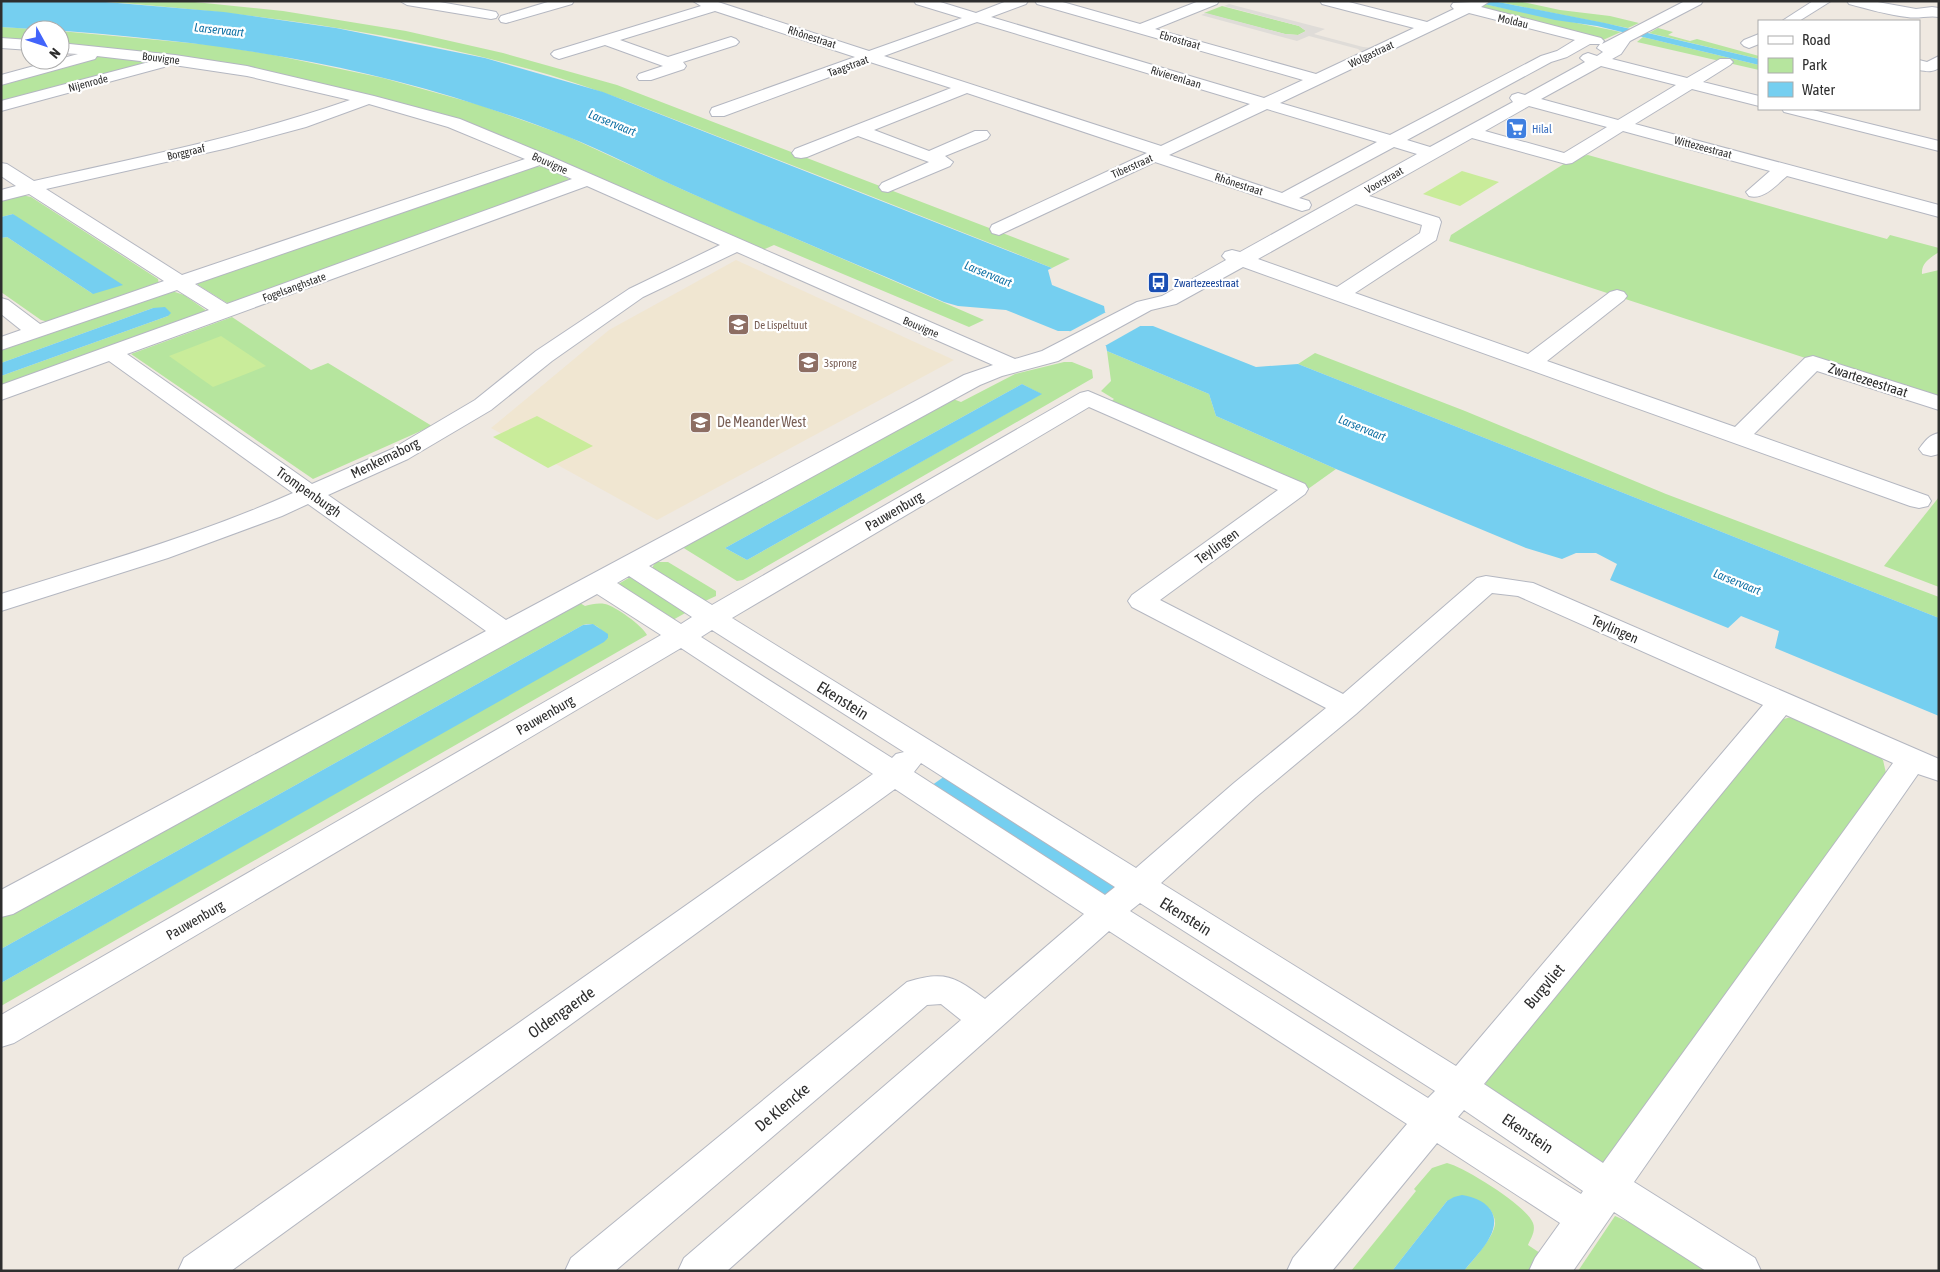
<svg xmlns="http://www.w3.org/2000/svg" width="1940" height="1272" viewBox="0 0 1940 1272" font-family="'Asap Condensed',sans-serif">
	<rect width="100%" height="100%" fill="#efe9e1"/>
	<path fill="#f0e6d1" d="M736,260L954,360L657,520L491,428L609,330Z"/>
	<g fill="#b6e59e" fill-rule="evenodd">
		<path d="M94,1H185L283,11L406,31L503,53L617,85L1070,259L1052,268C953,228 853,189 753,150C685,124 619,96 550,75C401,32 248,12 94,1Z"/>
		<path d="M1493,1H1518L1560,10L1610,16L1639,23L1628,28Z"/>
		<path d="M1484,4L1621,32L1603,40L1474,9Z"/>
		<path d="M1222,6L1299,26L1306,31L1298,35L1285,34L1204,13Z"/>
		<path d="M1,27L51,30H30V42L1,40Z"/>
		<path d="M1658,28L1673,32L1668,35L1690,41L1697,39L1759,56V59L1649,33Z"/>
		<path d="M60,31L212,45L269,54L383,78L480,105L567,136L688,192L984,320L969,327L774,245L760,251L411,107L270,72L60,44Z"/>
		<path d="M1643,37L1759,65V70L1637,42Z"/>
		<path d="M103,55L149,61L143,65L1,103V81Z"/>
		<path d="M1588,155L1887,239L1890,235L1939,248V252C1930,258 1921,263 1922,274L1939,270V402L1449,241L1451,235L1575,157Z"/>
		<path d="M532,166L547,167L569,179L565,183L246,301L227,303L198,285V282Z"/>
		<path d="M22,195L31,197L158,279L159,285L52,323L41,320L1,292V238L7,237L93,294L13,214L1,217V201Z"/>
		<path d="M172,291L184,295L207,311L1,390V376L168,316L153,308L1,363V350Z"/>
		<path d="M232,317L311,370L328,363L432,426L313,479L131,354Z"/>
		<path d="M1107,351L1209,394L1216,416L1336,469L1308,489L1110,402L1114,399L1101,391L1111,381Z"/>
		<path d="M1315,353L1465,411L1666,494L1939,597V618L1298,364Z"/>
		<path d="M1064,362H1072L1092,370L1093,378L743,580L737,581L682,547L953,399L961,402L1015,374ZM1022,384L1041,394L747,560L725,548Z"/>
		<path d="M1939,497V587L1884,566Z"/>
		<path d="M656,562H668L716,591V596L703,602L652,571L653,566Z"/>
		<path d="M632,576L687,612L671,621L615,586Z"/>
		<path d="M580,603L585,606C592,604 598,603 605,604C615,606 643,626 647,635L1,1006V983L608,638C600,629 596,621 583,625L1,949V918Z"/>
		<path d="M1794,716L1873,751L1883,760L1886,773L1610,1167L1486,1091V1080L1770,723Z"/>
		<path d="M1447,1163C1464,1167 1527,1206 1533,1223C1536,1231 1531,1238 1528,1245L1543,1255L1532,1271H1464C1473,1260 1495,1236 1495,1223C1495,1217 1492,1213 1489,1208L1447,1201L1392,1271H1351L1416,1191L1414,1189L1432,1168Z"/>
		<path d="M1615,1216L1652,1232L1710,1271H1578Z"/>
	</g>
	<g fill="#c9ec9a">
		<path d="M1462,171L1499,182L1460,206L1423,194Z"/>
		<path d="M221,336L266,366L213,387L169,356Z"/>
		<path d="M537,416L593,446L548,468L493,437Z"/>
	</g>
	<path fill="#dfdcd8" d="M1229,4L1325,29L1314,34L1363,47L1374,48L1363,53L1358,49L1309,36L1297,41L1201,15L1206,13L1285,34L1298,35L1306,31L1299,26L1224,6Z"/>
	<g fill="#75cff0">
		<path d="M1,1H94L224,12L336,28L485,58L603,92L1052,268L1048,270L1052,285L1104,306L1105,312L1141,326H1153L1256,367L1298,364L1939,618V716L1775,648L1779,631L1741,616L1728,628L1610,580L1617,564L1596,553H1576L1562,559L1526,548L1336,469L1216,416L1209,394L1107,351L1106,346L1069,331H1058L1006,310L958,306L944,302C859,265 773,230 688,192C647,174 607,152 566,136C538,125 510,115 481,106C326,54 163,36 1,27Z"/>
		<path d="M1493,1L1605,23L1759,59V65L1597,26L1555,20L1484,4Z"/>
		<path d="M13,214L123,285L93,294L7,237L1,238V217Z"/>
		<path d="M165,307L171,313L168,316L1,376V363L153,308Z"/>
		<path d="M1022,384L1042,394L747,560L725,548Z"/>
		<path d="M593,624L608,634V638L604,642L1,983V949L583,625Z"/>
		<path d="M945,776L1123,886L1104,902L928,788Z"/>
		<path d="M1462,1195C1473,1197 1483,1200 1490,1209C1505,1230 1476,1255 1464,1271H1392L1447,1201L1454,1197Z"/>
	</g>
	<path fill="#efe9e1" d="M1108,311L1142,325L1103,347L1069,332Z"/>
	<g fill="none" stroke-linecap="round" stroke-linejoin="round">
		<defs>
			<g id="street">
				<path d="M400,1H434L491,11L496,12L498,15L496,18L491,19L407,5Z"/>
				<path d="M551,1H574L572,4L506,23L501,22L499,19L501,16Z"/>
				<path d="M693,1H715L869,51L962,18L916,4L914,1H937L976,13L1007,1H1028L1026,4L991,17L1264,98L1303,80L1037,4L1035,1H1059L1140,24L1199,1H1219L1217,4L1155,29L1316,74L1414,28L1322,4L1320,1H1345L1427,22L1454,9L1451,6L1453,3L1490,1L1481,7L1601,38L1604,41L1602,44L1685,1H1703L1701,4L1630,41L1621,54L1612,59L1687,78L1720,59H1730L1733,62L1730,65L1703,82L1759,96V106L1692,89L1635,124L1939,205V217L1787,176C1776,185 1764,200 1749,196L1746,192L1770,171L1623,131L1572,163L1566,164L1472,138L1369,196L1439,218L1441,222L1436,240L1355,293L1528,354L1610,292L1617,290L1624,292L1627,296L1624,300L1547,361L1735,427L1805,358L1813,356L1939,396V410L1817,371L1754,434L1928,496L1931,501L1928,506L1919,508L1910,506L1243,267L1176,304L1151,310L1058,361L1002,376L980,385L649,566L712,605L1080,393L1088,391L1305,484L1308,489L1305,494L1160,600L1343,694L1477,578L1486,576L1533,583L1939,759V781L1918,774L1634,1182L1755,1258L1761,1271H1706L1614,1212L1573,1271H1529L1535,1258L1560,1223L1437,1143L1332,1271H1287L1293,1258L1407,1124L1109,931L727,1271H678L684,1258L961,1020L941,1004L927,1005L615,1271H565L571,1258L907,982C945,970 955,977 985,999L1084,914L895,789L231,1271H178L184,1258L873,774L681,648L14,1043L1,1047V1015L661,635L597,594L13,914L1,917V890L486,631L308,504L282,516L168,558L1,611V594C99,563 199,535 293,493L109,361L1,400V385L209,310L177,290L1,350V337L21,330L1,314V298L8,300L40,324L164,281L29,194L1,201V190L16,186L1,176V163L7,164L34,181C140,157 247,136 350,100L247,76L167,64L164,67L1,111V101L149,62L97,56L95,59L1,85V75L78,54L60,53V43L175,55L247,66L374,96L460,119L547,155L1015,359L1042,351L1137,302L1162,296L1226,260L1222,256L1225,252L1232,250L1240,252L1417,154L1394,147L1299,198L1309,201L1311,205L1309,209L1302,211L1155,162L999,235L992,233L990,229L992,225L1147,153L967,93L874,130L929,151L975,131H987L990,135L987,139L945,156L953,162L950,166L888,192L882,191L879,187L882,183L929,162L858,136L807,157L801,158L795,157L792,153L795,149L951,88L870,62L724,116H712L710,112L712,108L855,57L715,11L620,40L668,57L731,37L736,39L739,42L736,45L683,62L686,66L684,69L651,80H639L637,77L639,74L663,66L605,45L559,59L554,57L551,54L554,51L701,6ZM1469,13L1575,40L1557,51L1541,56L1390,135L1280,103ZM977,22L1250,104L1161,146L884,56ZM1590,44H1600L1597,48L1603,52L1597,56L1588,53L1583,55L1580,58L1585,62L1525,95L1518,93L1512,95L1510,98L1513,102L1430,147L1407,140L1551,62L1567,57ZM1601,66L1676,85L1618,120L1541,99ZM369,104L448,127L525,159L182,275L46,189L228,148L306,127ZM1529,106L1607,127L1564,153L1485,131ZM1267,109L1377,142L1282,193L1169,155ZM540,165L572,179L227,304L195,284ZM587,186L720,245L629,289L536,351L475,400L392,449L312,484L127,354ZM1356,204L1422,225L1420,233L1337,287L1258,259ZM737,252L993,365L964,375L506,620L328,495L408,459L491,410L552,361L643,297ZM1089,407L1278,490L1132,595L1128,601L1132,607L1326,708L1234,783L1136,868L732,618ZM629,576L692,617L681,624L617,583ZM1492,593L1518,596L1763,705L1456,1066L1161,883L1256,797L1356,714ZM712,630L904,752L896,754L892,758L701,637ZM1786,715L1893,763L1603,1163L1484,1084ZM921,763L1115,887L1105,895L914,772ZM1140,903L1435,1091L1428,1098L1130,911ZM1464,1110L1583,1191L1581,1194L1458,1117Z"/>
				<path d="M1813,1H1831L1799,21H1782Z"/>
				<path d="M1847,1H1872L1916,9L1932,7L1939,8V17C1929,15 1918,19 1907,17C1888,15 1868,9 1849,4Z"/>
				<path d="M1759,34V44L1749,48L1744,46L1741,43L1744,40Z"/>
				<path d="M1,38L30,40V50L1,48Z"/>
				<path d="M1939,56V68C1932,73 1926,71 1919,70V60L1927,62Z"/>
				<path d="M1782,109H1809L1939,141V151L1784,112Z"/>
				<path d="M1939,433V454L1931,456L1923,454L1919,449C1925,441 1929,435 1939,433Z"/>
			</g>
		</defs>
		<use href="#street" stroke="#b4b7c1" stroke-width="2"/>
		<use href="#street" fill="#fff" fill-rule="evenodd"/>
	</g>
	<defs>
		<symbol id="supermarket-square" viewBox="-11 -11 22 22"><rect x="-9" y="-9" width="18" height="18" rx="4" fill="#3f7fe0" stroke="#fff"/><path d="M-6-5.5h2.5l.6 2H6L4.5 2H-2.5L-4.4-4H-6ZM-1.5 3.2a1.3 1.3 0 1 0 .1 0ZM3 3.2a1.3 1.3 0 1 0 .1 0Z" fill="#fff"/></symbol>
		<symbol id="bus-square" viewBox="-11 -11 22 22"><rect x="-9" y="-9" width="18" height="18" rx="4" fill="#1a4fb4" stroke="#fff"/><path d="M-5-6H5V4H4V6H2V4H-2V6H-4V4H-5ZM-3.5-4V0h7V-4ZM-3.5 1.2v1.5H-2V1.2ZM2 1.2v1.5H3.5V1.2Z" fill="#fff"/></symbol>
		<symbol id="school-square" viewBox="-11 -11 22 22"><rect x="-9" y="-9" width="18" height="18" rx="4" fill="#8d6e63" stroke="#fff"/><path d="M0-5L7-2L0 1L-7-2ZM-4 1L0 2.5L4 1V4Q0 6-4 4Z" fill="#fff"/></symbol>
	</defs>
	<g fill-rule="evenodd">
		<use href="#supermarket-square" x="1504" y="116" width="25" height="25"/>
		<use href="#bus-square" x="1146" y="270" width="25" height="25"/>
		<use href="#school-square" x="726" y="312" width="25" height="25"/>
		<use href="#school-square" x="796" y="350" width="25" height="25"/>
		<use href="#school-square" x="688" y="410" width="25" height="25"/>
	</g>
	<g text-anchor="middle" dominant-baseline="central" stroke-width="4.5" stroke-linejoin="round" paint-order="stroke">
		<g font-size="11" fill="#2e2e2e" stroke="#fff">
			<text transform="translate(1513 21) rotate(13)">Moldau</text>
			<text transform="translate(812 37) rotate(18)">Rhônestraat</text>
			<text transform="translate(1180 40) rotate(16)">Ebrostraat</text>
			<text transform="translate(1371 54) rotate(-25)">Wolgastraat</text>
			<text transform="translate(161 58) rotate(7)">Bouvigne</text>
			<text transform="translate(848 66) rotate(-20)">Taagstraat</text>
			<text transform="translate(1176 77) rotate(17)">Rivierenlaan</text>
			<text transform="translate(88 83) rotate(-15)">Nijenrode</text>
			<text transform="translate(1703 147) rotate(15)">Wittezeestraat</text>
			<text transform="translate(186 152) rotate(-13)">Borggraaf</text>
			<text transform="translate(550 163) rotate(24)">Bouvigne</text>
			<text transform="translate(1132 166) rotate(-24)">Tiberstraat</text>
			<text transform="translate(1384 180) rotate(-30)">Voorstraat</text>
			<text transform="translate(1239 184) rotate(18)">Rhônestraat</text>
			<text transform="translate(294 287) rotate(-20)">Fogelsanghstate</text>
			<text transform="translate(921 327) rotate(23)">Bouvigne</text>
		</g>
		<g font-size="11" fill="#366cbe" stroke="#fff" text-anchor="start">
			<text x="1532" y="129">Hilal</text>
		</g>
		<g font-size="11" fill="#164399" stroke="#fff" text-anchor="start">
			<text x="1174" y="283">Zwartezeestraat</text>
		</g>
		<g font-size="11" fill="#785e54" stroke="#fff" text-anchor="start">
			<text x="754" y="325">De Lispeltuut</text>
			<text x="824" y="363">3sprong</text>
		</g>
		<g font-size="12" font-style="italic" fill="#0d6fa3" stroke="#fff">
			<text transform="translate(219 30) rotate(6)">Larservaart</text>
			<text transform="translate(612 123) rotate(22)">Larservaart</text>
			<text transform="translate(988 274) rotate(22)">Larservaart</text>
			<text transform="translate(1362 428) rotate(22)">Larservaart</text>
			<text transform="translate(1737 582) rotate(22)">Larservaart</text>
		</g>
		<g font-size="14" fill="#2e2e2e" stroke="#fff">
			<text transform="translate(1868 380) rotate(18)">Zwartezeestraat</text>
			<text transform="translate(385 458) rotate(-26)">Menkemaborg</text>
			<text transform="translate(309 492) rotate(35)">Trompenburgh</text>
			<text transform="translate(894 511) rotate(-30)">Pauwenburg</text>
			<text transform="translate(1217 546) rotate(-36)">Teylingen</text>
			<text transform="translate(1615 629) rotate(24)">Teylingen</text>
			<text transform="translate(545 715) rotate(-30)">Pauwenburg</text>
			<text transform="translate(195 920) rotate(-30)">Pauwenburg</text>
		</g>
		<g font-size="14" fill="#785e54" stroke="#fff" text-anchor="start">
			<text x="717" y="422">De Meander West</text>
		</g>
		<g font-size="16" fill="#2e2e2e" stroke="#fff">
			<text transform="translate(843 700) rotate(32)">Ekenstein</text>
			<text transform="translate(1186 916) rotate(32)">Ekenstein</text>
			<text transform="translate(1544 986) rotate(-50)">Burgvliet</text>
			<text transform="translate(561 1012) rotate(-35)">Oldengaerde</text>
			<text transform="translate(782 1107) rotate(-40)">De Klencke</text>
			<text transform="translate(1528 1133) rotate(34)">Ekenstein</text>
		</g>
	</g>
	<rect width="1940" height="1272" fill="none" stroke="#2e2e2e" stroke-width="5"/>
	<rect x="1758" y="20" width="162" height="90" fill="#ffffff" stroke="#ababab"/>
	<rect x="1768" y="36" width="25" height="8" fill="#ffffff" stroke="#ababab"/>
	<text x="1802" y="45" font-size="15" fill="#2e2e2e">Road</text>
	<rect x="1768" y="58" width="25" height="15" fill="#b6e59e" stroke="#ababab"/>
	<text x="1802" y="70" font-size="15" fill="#2e2e2e">Park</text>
	<rect x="1768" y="82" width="25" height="15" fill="#75cff0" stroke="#ababab"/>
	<text x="1802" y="95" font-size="15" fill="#2e2e2e">Water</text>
	<g transform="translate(45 45) rotate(130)"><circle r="24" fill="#ffffff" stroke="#ababab"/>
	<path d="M0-4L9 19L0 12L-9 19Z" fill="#4264fb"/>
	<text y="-8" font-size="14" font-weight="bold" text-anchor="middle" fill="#2e2e2e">N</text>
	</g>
</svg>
